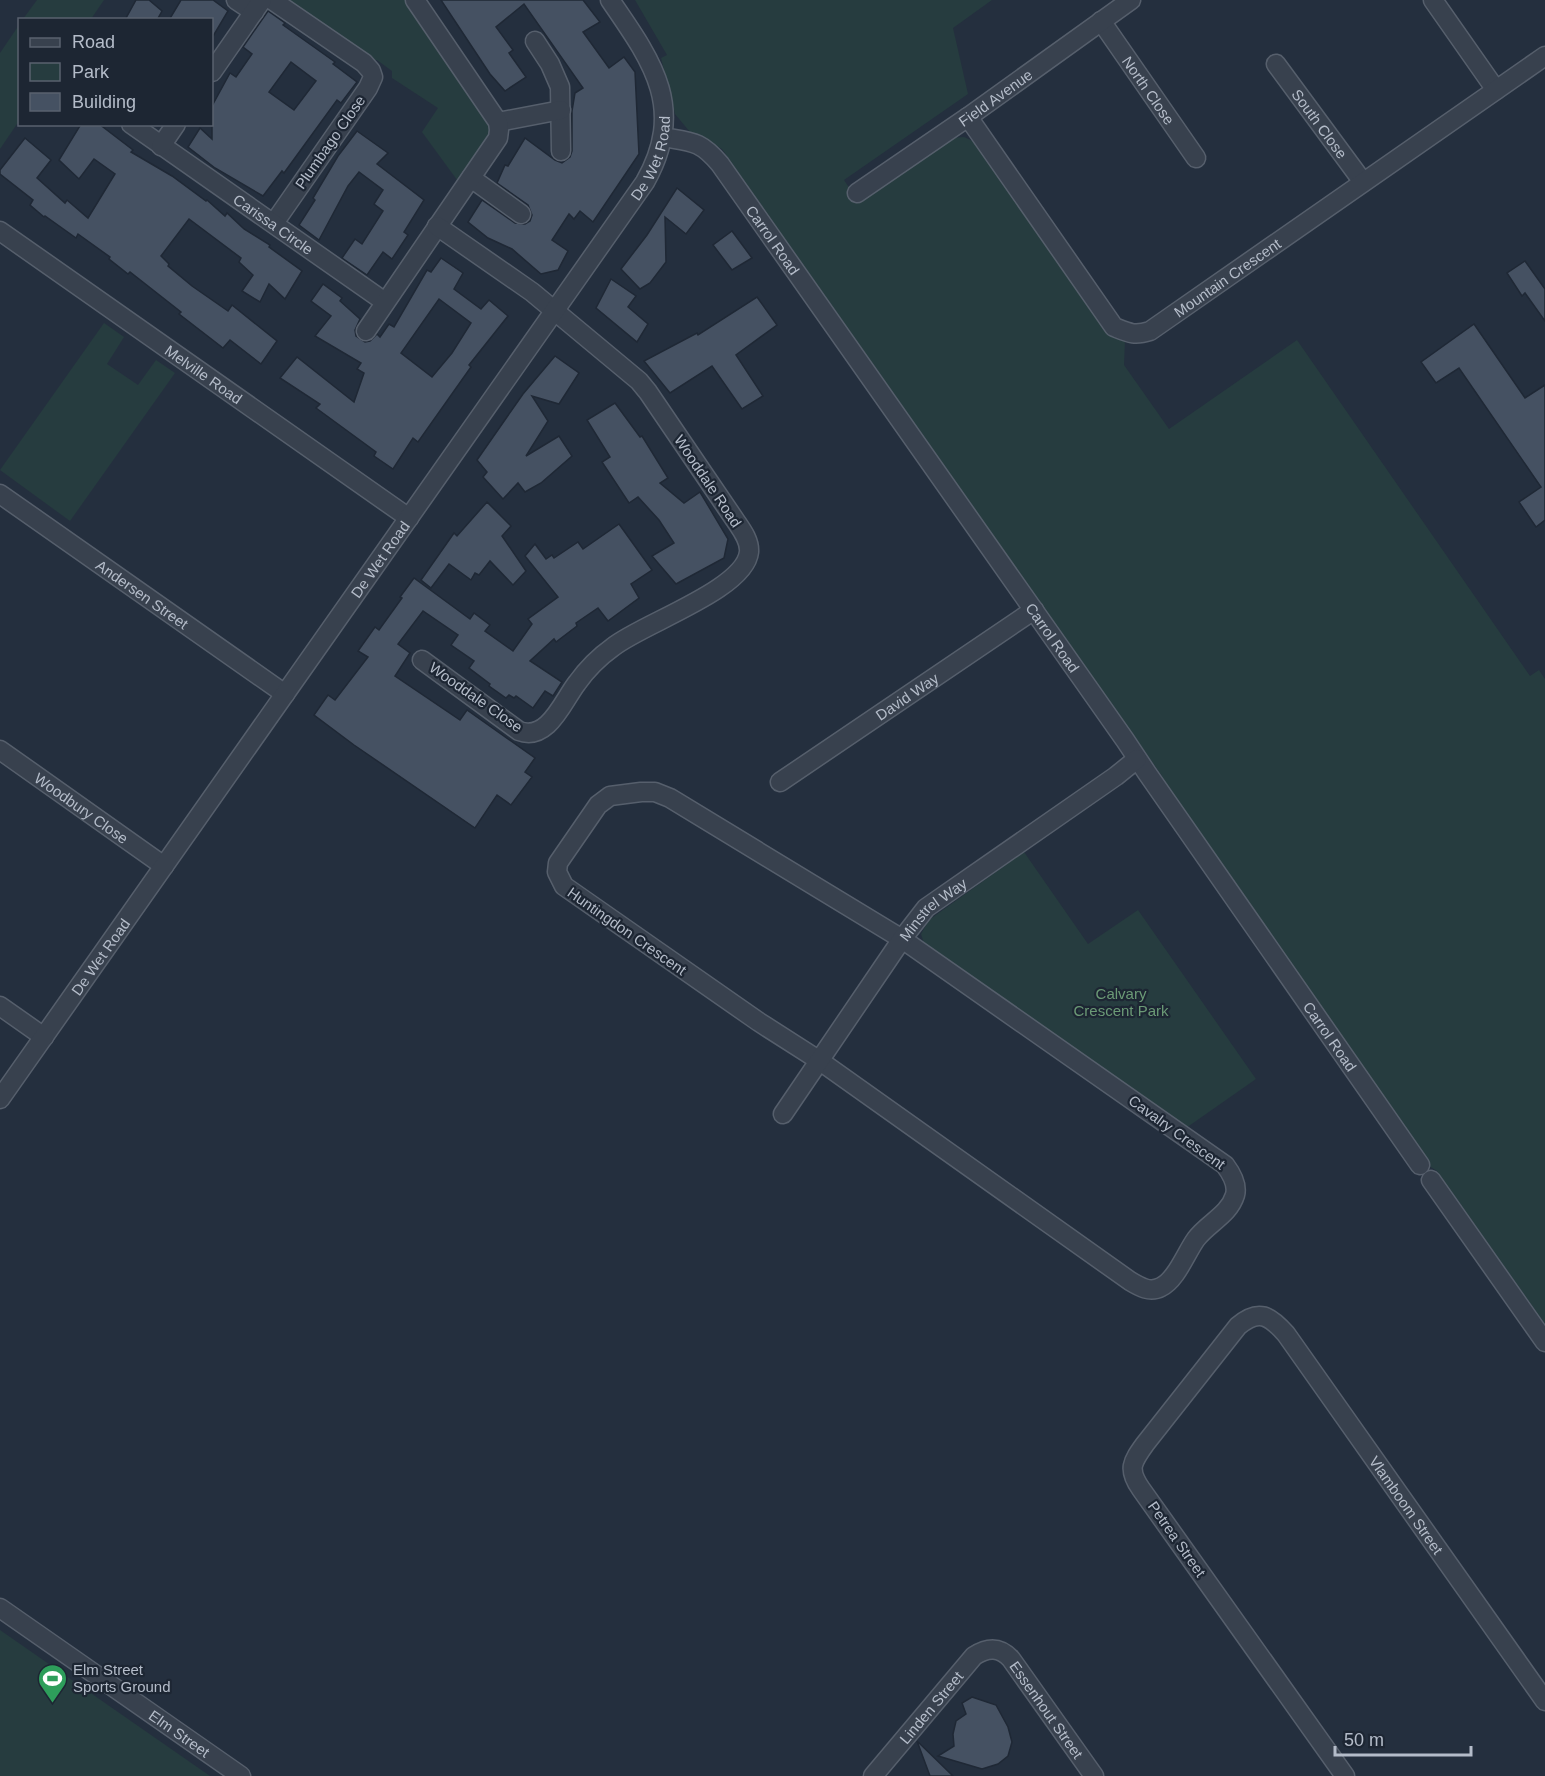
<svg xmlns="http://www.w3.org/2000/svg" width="1545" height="1776" viewBox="0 0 1545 1776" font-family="Arial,sans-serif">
	<rect width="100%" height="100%" fill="#242f3e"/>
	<g fill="#263c3f">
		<path d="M37,0H104L91,19H23Z"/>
		<path d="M283,0H408L488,113L491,137L460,184L422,132L438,108L392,78V71L377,60H369Z"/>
		<path d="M635,0H992L953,28L968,94L844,180L858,201L951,138L964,137L975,142L1125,340L1124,365L1169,429L1297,340L1530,676L1539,670L1545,679V1324L1437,1171L1426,1164L1164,790L1162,776L722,149L690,132L675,114L661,58L667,55Z"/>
		<path d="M19,25V121L0,149V53Z"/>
		<path d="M104,323L124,337L107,364L138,385L156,360L175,373L70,521L0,470Z"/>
		<path d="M1024,852L1088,944L1138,910L1256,1079L1186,1128L924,943L921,934L929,920Z"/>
		<path d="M0,1630L210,1776H0Z"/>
	</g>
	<g fill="#455162" stroke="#1f2835" stroke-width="1.5" fill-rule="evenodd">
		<path d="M136,0H149L162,11L157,20H125Z"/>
		<path d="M181,0H213L228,11L212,38V20H169Z"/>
		<path d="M441,0H583L600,22L583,32L609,68L624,57L635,72L639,154L593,222L580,211L574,219L569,214L552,240L568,251L558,270L541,274L512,249L488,238L468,222L482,200L515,223L525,224L530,221L532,215L528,205L497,183L505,165L508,166L525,138L555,160L562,163L570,157L572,151V111L575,93L583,88L524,4L496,27L513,50L509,53L526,77L505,91L490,74Z"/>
		<path d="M268,11L285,23L283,25L335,62L333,64L357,82L341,103L337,100L284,173L282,171L263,196L215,168L188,147L200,128L212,139V106L230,73L236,77L252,54L243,47ZM291,62L316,81L294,110L269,92Z"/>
		<path d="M81,124H99L133,150L131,152L172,176L206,201L207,200L225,216L227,213L244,229L270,245L269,247L302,271L285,299L269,284L260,302L242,291L253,275L239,262L241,258L189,219L161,256L169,264L168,266L192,286L228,311L232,305L277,341L261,364L230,340L223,348L179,314L181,312L130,272L128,274L109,259L110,257L78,234L76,238L45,216L44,217L30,205L33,200L0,174V170L25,138L51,160L37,178L65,203L67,200L88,218L115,174L94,159L79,179L59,160Z"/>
		<path d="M357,131L388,153L377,164L424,200L404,232L408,235L392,259L383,252L367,275L342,258L355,239L362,244L383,211L374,204L383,190L359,172L348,186L319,240L299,225L315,200L313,198L338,156Z"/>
		<path d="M677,188L704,210L686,234L665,217L666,262L650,283L640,289L621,269L647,235Z"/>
		<path d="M732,231L752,258L732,270L713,245Z"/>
		<path d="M441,258L463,273L454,289L481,309L489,300L508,316L469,365L471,367L418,442L413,438L393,469L374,456L376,452L316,408L320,404L280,378L297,357L354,402L364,373L357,369L361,363L315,336L331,316L311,301L323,284L342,298L340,301L360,319L355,330L356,336L365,342L370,341L377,334L380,337L389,324L394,327L427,270L431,272ZM439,299L471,323L452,353L432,377L401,353Z"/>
		<path d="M1525,261L1545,289V321L1525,293L1522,296L1507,273Z"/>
		<path d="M611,279L636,296L628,307L648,324L637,342L596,308Z"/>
		<path d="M757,297L777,325L736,355L763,396L742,409L712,366L670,393L644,361L697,333L698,335Z"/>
		<path d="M1474,324L1525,398L1545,385V520L1536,527L1519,502L1541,487L1459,368L1436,383L1421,362Z"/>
		<path d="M555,356L579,373L559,404L532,396L548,421L526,456L559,436L572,456L541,483L525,492L518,483L503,499L483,477L487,472L477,460L523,394Z"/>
		<path d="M615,403L640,437L642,436L668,478L660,483L684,503L700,492L728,539L724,558L676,584L652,556L674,543L659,520L638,497L629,503L602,462L610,457L587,420Z"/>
		<path d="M487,502L511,526L502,536L526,571L513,585L490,561L479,575L475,573L471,580L449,564L431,588L421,580L454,533L457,536Z"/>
		<path d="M619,524L652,570L631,584L639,598L608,621L598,608L576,623L577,626L556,642L554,639L530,661L562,682L553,696L545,691L533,708L516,696L514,698L509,695L506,698L489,686L490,684L469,668L474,661L451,645L458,635L423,611L398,644L410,653L395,676L460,720L467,710L535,758L525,772L532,777L511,805L497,795L475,828L354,745L314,715L328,695L335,700L368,657L358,651L375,627L379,630L402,598L400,597L414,578L470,619L474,613L490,625L485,631L513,651L532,624L528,619L558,597L525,556L535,544L546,559L552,555L554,558L578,542L583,549Z"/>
		<path d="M972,1697L996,1705L1008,1727L1012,1742L1008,1756L998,1764L982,1769L938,1756L954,1746L953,1734L956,1721L966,1714L962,1703Z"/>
		<path d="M917,1741L953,1776H930Z"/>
	</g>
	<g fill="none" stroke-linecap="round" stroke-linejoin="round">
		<defs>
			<g id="minor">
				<path d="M236,0L254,12"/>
				<path d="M272,0L364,63L371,71L373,77L368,88L274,223"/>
				<path d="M1433,0L1496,90"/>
				<path id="s1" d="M1101,21L1196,158"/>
				<path d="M535,41L550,64L560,87L561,151"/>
				<path id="s2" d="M1276,64L1363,182"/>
				<path d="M212,72L262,0"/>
				<path id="s3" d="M968,117L1114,327C1129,333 1134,336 1150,331L1545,56"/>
				<path d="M498,122L561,110"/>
				<path id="s4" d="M131,124L385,302"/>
				<path id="s5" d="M663,137C691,142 700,140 720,164L1125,740L1147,773L1420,1165"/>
				<path d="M161,146L176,124"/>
				<path d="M471,178L521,214"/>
				<path id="s6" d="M857,193L968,117L1131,0"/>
				<path id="s7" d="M0,231L409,518"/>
				<path d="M366,331L498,138L499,130L498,122L415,0"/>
				<path id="s8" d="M0,494L285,694"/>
				<path d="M422,660L519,731C548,742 563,701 577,683C587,669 599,657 613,647C641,624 745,590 749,552C750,540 741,529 735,520L648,392L639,381L532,292L437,226"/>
				<path id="s9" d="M0,750L164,866"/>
				<path id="s10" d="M780,782L1034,610"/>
				<path d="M641,792H655L670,798L902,939L1225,1165C1231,1173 1238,1184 1235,1195C1229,1215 1208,1223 1196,1239C1186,1253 1176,1280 1161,1287C1150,1293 1140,1287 1130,1281L820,1061L759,1022L564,886L557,872L558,863L598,805L610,796Z"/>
				<path d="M0,1006L44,1037"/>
				<path id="s11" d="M0,1099L555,310L645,182C687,108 652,61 610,0"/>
				<path id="s12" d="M783,1114L902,939L926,908L1116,776L1137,759"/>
				<path d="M1431,1180L1545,1342"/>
				<path id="s13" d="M0,1608L241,1776"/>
				<path id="s14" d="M873,1776L974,1656C988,1647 1000,1647 1011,1659L1094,1776"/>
				<path id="s15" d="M1345,1776L1141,1489C1127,1469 1132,1462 1145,1444L1238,1326C1259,1308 1270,1316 1286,1334L1545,1701"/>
			</g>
		</defs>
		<use href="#minor" stroke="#565f6c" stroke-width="21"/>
		<use href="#minor" stroke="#38414e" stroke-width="18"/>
	</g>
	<defs>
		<symbol id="stadium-pin" viewBox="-11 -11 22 30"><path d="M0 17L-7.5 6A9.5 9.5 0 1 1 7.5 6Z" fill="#2e9e5b" stroke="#1d2633"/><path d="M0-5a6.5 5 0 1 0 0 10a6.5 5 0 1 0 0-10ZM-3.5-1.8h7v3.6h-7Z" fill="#fff"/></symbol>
	</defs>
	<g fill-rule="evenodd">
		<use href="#stadium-pin" x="36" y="1662" width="33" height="45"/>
	</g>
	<g text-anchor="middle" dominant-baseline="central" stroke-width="4.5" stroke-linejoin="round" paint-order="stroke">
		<g font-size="15" fill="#b4bcc9" stroke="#1d2633">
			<text stroke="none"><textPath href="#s1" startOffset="84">North Close</textPath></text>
			<text stroke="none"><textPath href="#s6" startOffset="168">Field Avenue</textPath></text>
			<text stroke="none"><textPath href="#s2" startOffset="74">South Close</textPath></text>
			<text transform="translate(330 142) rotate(-55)">Plumbago Close</text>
			<text stroke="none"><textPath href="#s11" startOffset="1146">De Wet Road</textPath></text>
			<text stroke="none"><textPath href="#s4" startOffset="174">Carissa Circle</textPath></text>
			<text stroke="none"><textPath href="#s5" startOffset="158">Carrol Road</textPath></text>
			<text stroke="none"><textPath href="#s3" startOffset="387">Mountain Crescent</textPath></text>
			<text stroke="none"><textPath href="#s7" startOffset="249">Melville Road</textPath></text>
			<text transform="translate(708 481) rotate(56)">Wooddale Road</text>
			<text stroke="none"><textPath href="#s11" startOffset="660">De Wet Road</textPath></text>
			<text stroke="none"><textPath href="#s8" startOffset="174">Andersen Street</textPath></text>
			<text stroke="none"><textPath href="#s5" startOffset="644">Carrol Road</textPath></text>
			<text stroke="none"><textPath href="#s10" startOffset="153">David Way</textPath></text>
			<text transform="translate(476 697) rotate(35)">Wooddale Close</text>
			<text stroke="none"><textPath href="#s9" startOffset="100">Woodbury Close</textPath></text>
			<text stroke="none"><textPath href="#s12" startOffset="255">Minstrel Way</textPath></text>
			<text transform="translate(627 931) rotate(35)">Huntingdon Crescent</text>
			<text stroke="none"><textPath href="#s11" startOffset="174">De Wet Road</textPath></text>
			<text stroke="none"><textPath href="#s5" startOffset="1130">Carrol Road</textPath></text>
			<text transform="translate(1177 1132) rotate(36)">Cavalry Crescent</text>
			<text stroke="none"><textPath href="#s15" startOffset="819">Vlamboom Street</textPath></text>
			<text transform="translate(1177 1539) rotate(55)">Petrea Street</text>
			<text stroke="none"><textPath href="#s14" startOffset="90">Linden Street</textPath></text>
			<text stroke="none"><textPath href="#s14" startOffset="260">Essenhout Street</textPath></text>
			<text stroke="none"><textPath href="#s13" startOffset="219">Elm Street</textPath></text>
		</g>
		<g font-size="15" fill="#6b9a76" stroke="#1d2633">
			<text x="1121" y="993">Calvary<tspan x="1121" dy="17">Crescent Park</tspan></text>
		</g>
		<g font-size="15" fill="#b4bcc9" stroke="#1d2633" text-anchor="start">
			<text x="73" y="1669">Elm Street<tspan x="73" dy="17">Sports Ground</tspan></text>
		</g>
	</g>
	<rect x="18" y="18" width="195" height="108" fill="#1d2633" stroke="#59626f" stroke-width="1.5"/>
	<rect x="30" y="38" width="30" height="9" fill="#38414e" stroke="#59626f" stroke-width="1.5"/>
	<text x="72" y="48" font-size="18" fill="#b4bcc9">Road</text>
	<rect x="30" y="63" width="30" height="18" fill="#263c3f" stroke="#59626f" stroke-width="1.5"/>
	<text x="72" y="78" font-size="18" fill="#b4bcc9">Park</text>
	<rect x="30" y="93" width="30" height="18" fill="#455162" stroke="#59626f" stroke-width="1.5"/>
	<text x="72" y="108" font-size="18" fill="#b4bcc9">Building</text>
	<path d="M1335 1746v9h136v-9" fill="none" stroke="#b4bcc9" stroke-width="3"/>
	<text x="1344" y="1746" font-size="18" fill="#b4bcc9" stroke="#1d2633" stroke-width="4.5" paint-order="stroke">50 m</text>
</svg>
